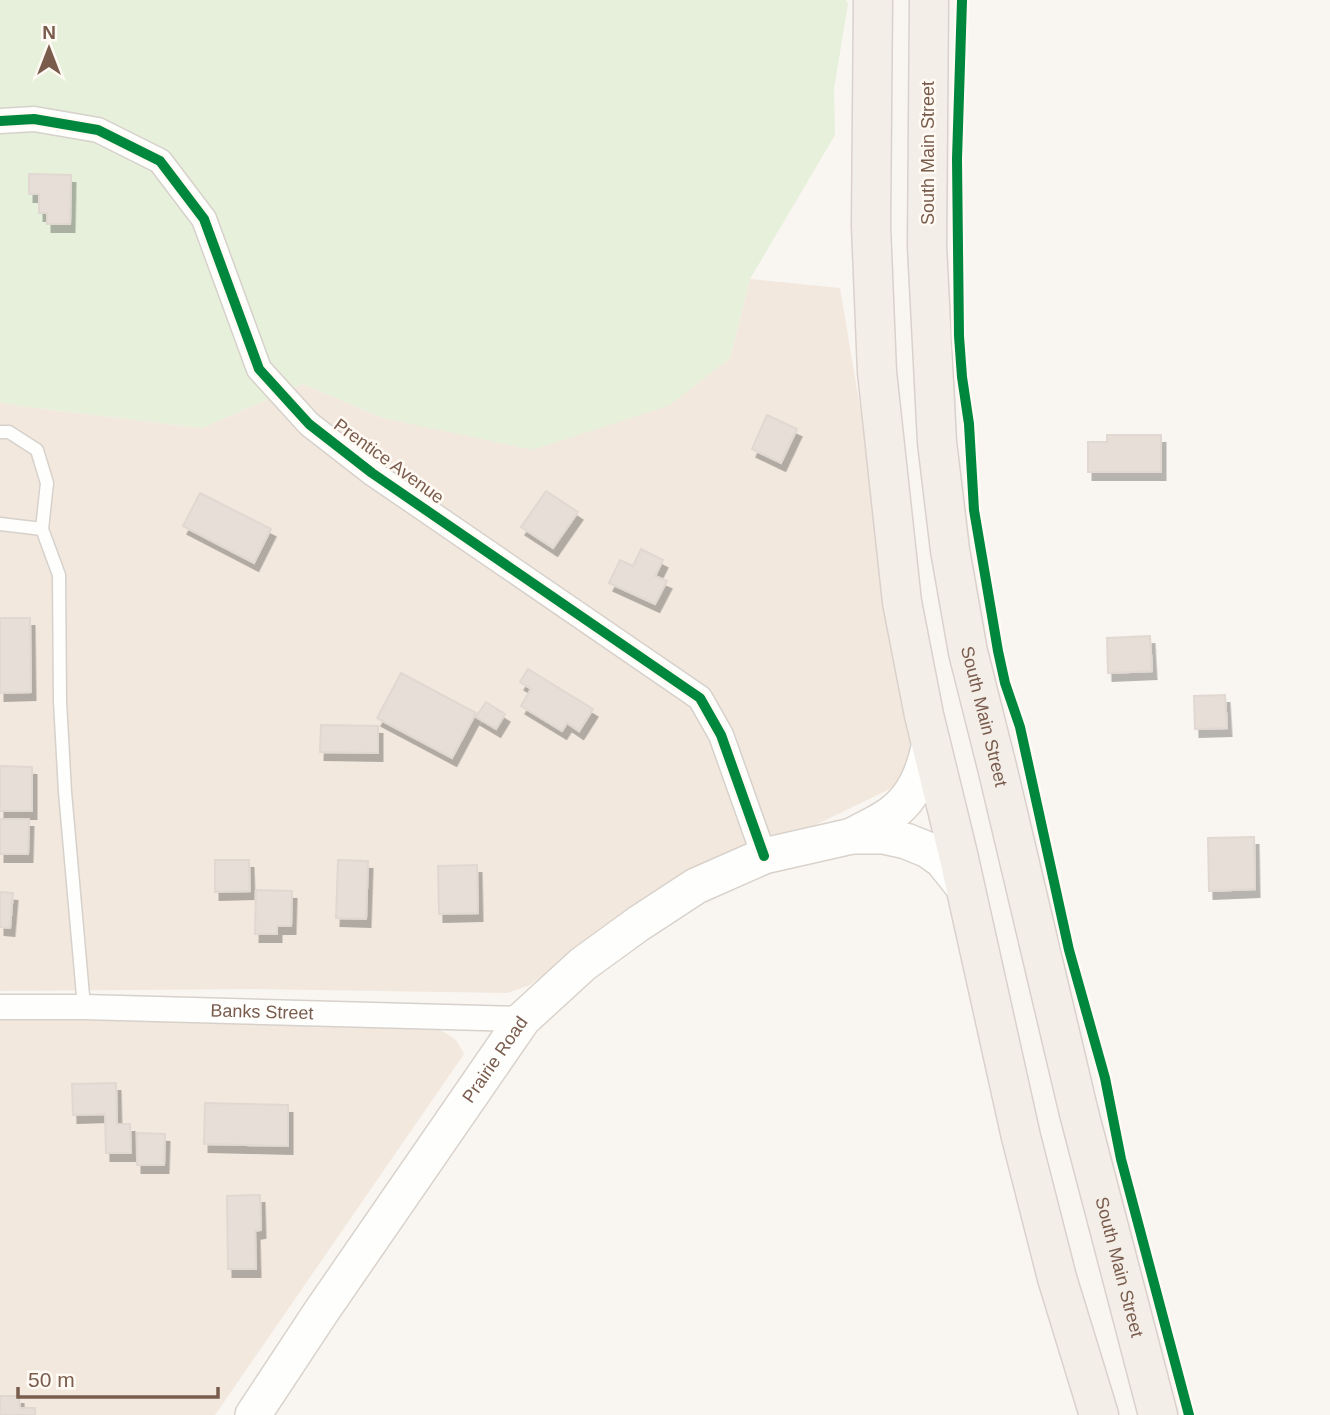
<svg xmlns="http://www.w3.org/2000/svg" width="1330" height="1415" viewBox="0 0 1330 1415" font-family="Arial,sans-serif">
	<defs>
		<filter id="shadow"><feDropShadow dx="4.5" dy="8" stdDeviation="0" flood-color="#0004"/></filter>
	</defs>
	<rect width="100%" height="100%" fill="#f9f5f0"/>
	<g fill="#f2e8de">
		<path d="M750,279L840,288L916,743L904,782L799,833L643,901L530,985L507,993L250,989L0,991V402L21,406L202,428L303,384L383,418L730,358Z"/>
		<path d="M45,1018L309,1023L439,1029L456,1040L464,1054L215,1415H0V1019Z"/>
	</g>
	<path fill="#e7f0db" d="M0,0H846L848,4L834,89L835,135L750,279L730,358L670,405L533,450L383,418L303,384L202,428L21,406L0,402Z"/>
	<g fill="#e6ded7" stroke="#e2d8d2" stroke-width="2" filter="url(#shadow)">
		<path d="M29,174L71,175L70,224H47V213H39V194H29Z"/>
		<path d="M767,415L797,429L781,463L752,449Z"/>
		<path d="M1107,435H1161V472H1088V442H1107Z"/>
		<path d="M546,491L578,512L553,548L521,527Z"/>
		<path d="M200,493L271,529L254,563L183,526Z"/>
		<path d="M641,549L663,560L655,576L667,581L655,604L609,583L620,560L633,566Z"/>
		<path d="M0,618H30L31,692L0,693Z"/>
		<path d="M1150,636L1152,671L1108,673L1107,638Z"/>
		<path d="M528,669L593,709L579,731L567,723L562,731L521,706L531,689L520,682Z"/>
		<path d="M401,673L476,713L452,758L377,718Z"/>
		<path d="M1225,695L1227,728L1195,729L1194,696Z"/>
		<path d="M486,702L505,714L496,729L476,717Z"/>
		<path d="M321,725L378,726V753L320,752Z"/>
		<path d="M0,766L32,767V811H0Z"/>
		<path d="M0,819H29L28,854H0Z"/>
		<path d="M1254,837L1255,889L1209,891L1208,838Z"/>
		<path d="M215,860H249L250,891L215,892Z"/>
		<path d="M338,860L368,861L366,919L336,918Z"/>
		<path d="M477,865L478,913L439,914L438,866Z"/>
		<path d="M256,890L292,891L291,926H277V934H255Z"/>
		<path d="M0,892L13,893L10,928L0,927Z"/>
		<path d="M116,1083L117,1124H130L131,1153H106L105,1114L73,1115L72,1084Z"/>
		<path d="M205,1103L288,1105V1146L204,1144Z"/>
		<path d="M137,1133L165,1134L164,1165H137Z"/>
		<path d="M260,1195L261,1230L255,1231L256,1269H228L227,1196Z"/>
		<path d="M0,1396H19L20,1408H35V1415H0Z"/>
	</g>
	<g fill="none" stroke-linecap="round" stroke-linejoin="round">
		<defs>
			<g id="lane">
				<path d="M0,432H9L37,450L47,483L42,529L59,575L60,701L65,792L84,1007"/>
				<path d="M0,524L42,529"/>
			</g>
			<g id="street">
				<path d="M0,121L34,119L98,130L160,161L204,219L259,369L309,424L372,473L700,698L721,735L764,856"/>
				<path id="s1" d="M0,1007H84L523,1019"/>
			</g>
			<g id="secondary">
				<path d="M852,836C864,829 879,823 891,814C915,797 924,771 930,743"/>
				<path id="s2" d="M253,1415L321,1312L523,1019L583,964L638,924L696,886L764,856L852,836H883L906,841L928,850L942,860L966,890"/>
			</g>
			<g id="primary">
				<path d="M873,0L871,226L877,372L902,602L924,715L958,854L1021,1137L1057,1278L1099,1415"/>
				<path id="s3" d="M929,0L927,246L937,442L950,550L968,652L997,767L1079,1113L1158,1415"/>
			</g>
		</defs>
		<use href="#lane" stroke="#d7d1cb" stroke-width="15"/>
		<use href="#street" stroke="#d7d1cb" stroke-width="27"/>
		<use href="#secondary" stroke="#d9d2cb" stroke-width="38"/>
		<use href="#primary" stroke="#dad1cc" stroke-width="41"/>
		<use href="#lane" stroke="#fefefd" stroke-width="12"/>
		<use href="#street" stroke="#fefefd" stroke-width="24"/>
		<use href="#secondary" stroke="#fefefd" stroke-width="35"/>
		<use href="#primary" stroke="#f3eee8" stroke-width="38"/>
		<defs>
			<g id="cycleway">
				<path d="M962,0L957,159L959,336L962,377L969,424L974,510L998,651L1005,683L1020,727L1069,950L1105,1078L1121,1159L1189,1415"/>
				<path d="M0,121L34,119L98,130L160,161L204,219L259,369L309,424L372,473L700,698L721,735L764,856"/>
			</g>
		</defs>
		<use href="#cycleway" stroke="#fffaf3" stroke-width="15"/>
		<use href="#cycleway" stroke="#00873e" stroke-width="10"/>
	</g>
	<g text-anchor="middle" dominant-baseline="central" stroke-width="5" stroke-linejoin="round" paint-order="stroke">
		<g font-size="18" fill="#7a5c4d" stroke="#fffaf3">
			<text transform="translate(928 153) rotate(-90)">South Main Street</text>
			<text transform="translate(389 461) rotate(36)">Prentice Avenue</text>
			<text stroke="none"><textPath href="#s3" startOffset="721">South Main Street</textPath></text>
			<text stroke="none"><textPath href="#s1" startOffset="262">Banks Street</textPath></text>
			<text stroke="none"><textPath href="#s2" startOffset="430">Prairie Road</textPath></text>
			<text stroke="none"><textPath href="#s3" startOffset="1288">South Main Street</textPath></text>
		</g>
	</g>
	<g transform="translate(49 49)" stroke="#fffaf3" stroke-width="5" paint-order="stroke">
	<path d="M0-5L12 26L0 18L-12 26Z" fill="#7a5c4d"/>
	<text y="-10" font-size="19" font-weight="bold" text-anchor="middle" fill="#7a5c4d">N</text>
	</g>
	<path d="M18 1387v10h200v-10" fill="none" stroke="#7a5c4d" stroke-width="3.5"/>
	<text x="28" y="1387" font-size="21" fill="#7a5c4d" stroke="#fffaf3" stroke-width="5" paint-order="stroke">50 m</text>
</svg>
